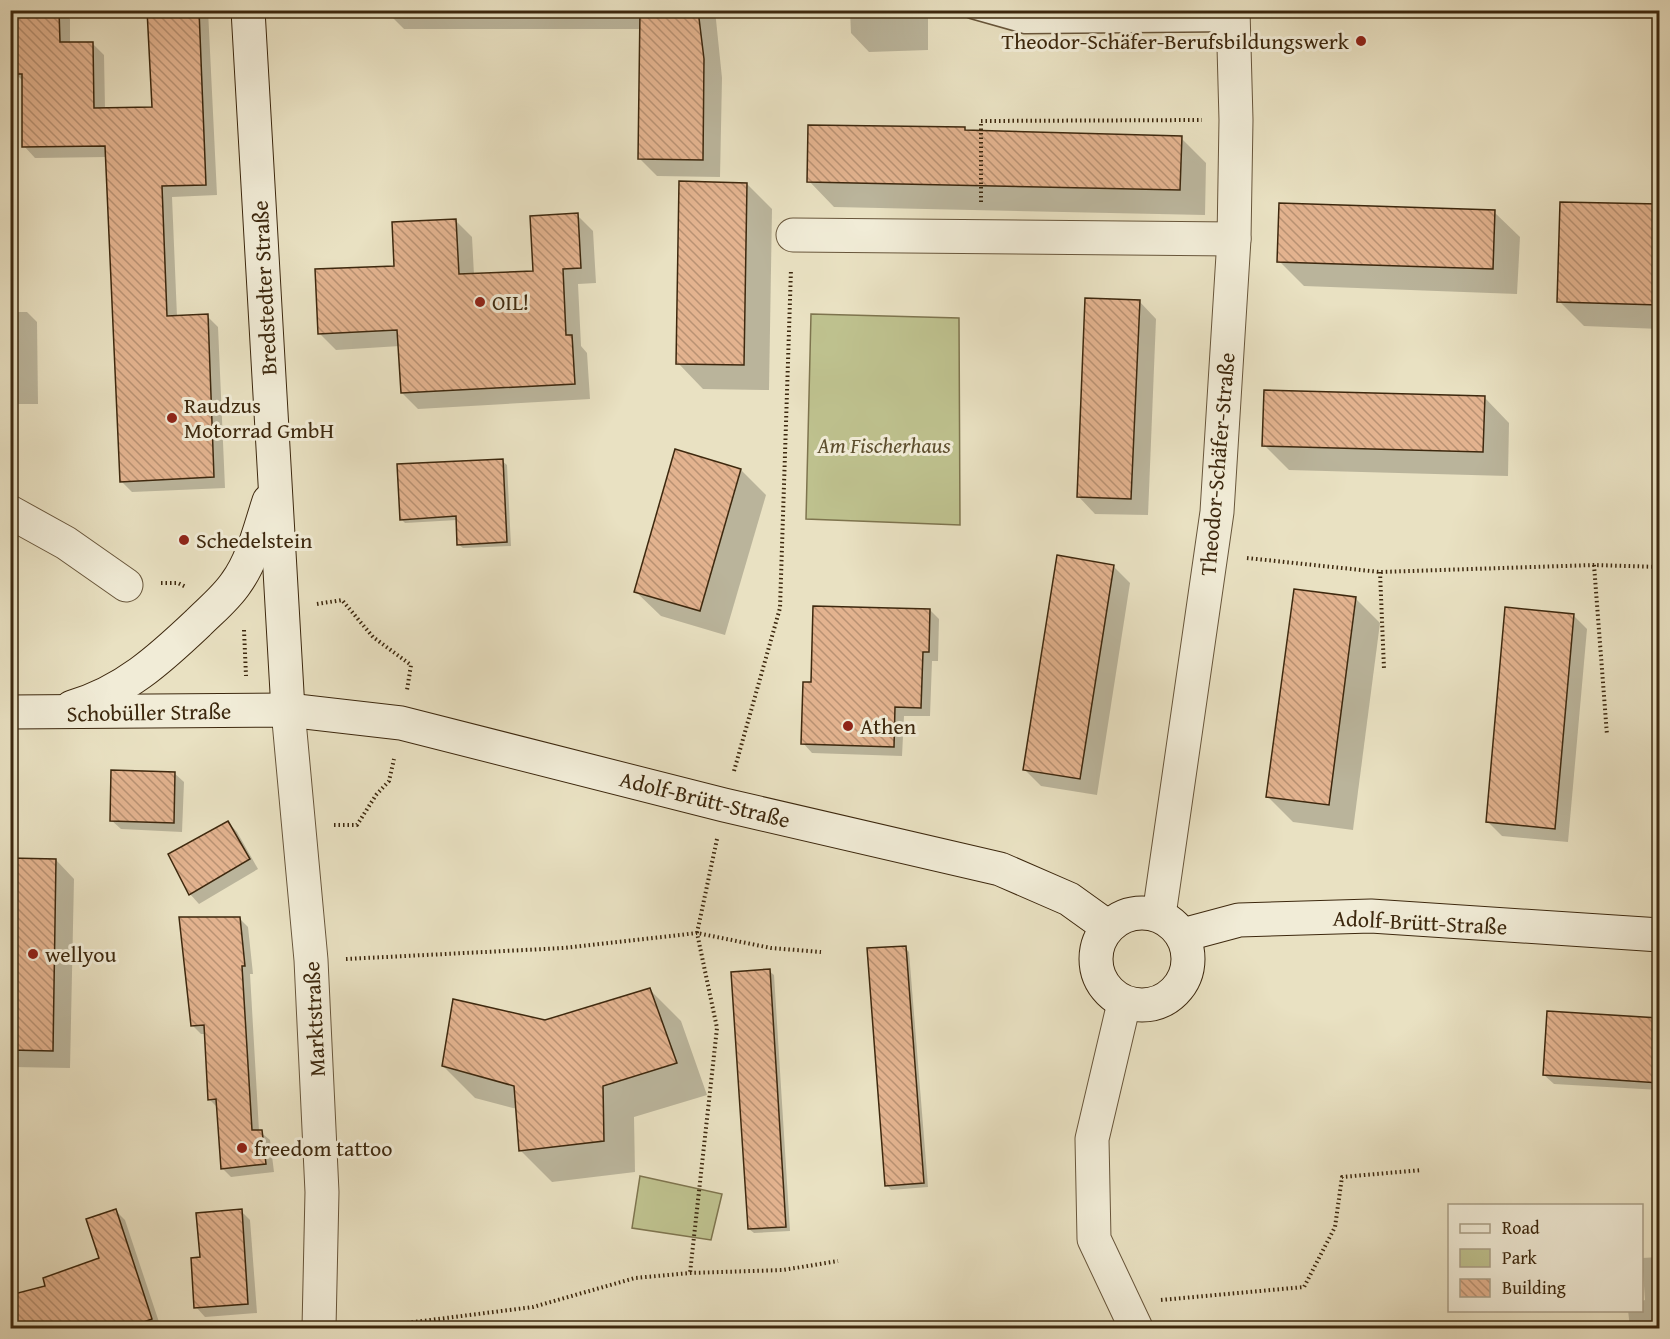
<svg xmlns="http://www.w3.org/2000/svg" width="1670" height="1339" viewBox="0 0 1670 1339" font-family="'Gentium Book Plus',serif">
	<defs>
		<pattern id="building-back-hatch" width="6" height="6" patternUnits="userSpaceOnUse" patternTransform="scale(1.5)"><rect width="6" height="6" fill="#e3b38f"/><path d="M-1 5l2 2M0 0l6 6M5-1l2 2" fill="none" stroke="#b99273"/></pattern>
	</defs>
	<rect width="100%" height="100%" fill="#e9e1c2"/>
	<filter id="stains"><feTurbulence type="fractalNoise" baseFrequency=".00333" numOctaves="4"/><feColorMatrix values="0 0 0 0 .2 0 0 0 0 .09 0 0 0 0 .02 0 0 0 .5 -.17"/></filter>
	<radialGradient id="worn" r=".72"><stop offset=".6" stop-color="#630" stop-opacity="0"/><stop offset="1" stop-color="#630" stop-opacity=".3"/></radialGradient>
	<g fill="#bec18e" stroke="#7e744e" stroke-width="1.5">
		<path d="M811,314L959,318L960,525L806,519Z"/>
		<path d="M640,1176L722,1194L711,1240L632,1228Z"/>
	</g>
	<g fill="#0003">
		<path d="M14,10H61L70,19V44H93L104,55L105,109H153L149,10H208L217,195L172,197L177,317L207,316L218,327L225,488L132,492L121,481L107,157L35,158L24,146V82L15,73Z"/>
		<path d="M385,10H715L722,78L720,177L657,176L639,158L642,29H404Z"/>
		<path d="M850,10H928V50L869,52L851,33Z"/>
		<path d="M1542,10H1660V16L1548,17Z"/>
		<path d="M964,128L968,132L1181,138L1206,163L1205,215L834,207L809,181Z"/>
		<path d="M747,184L772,209L769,390L703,389L678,363Z"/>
		<path d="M1562,203L1660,206V329L1584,326L1559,301Z"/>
		<path d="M1494,212L1520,237L1517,294L1304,286L1279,261Z"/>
		<path d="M577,215L593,231L596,283L578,284L581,346L587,353L590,399L418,409L402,393L400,346L336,350L320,334L396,267L456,221L472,237L474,275L534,272Z"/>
		<path d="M1139,301L1156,319L1148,515L1095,514L1078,496Z"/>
		<path d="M10,312H27L37,322L38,404H10Z"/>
		<path d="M1484,397L1509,423L1508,476L1289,470L1264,445Z"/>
		<path d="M502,461L507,465L511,546L463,548L458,544L457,520L405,523L401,519Z"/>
		<path d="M741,470L766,495L725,635L661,616L635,591Z"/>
		<path d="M1113,566L1130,583L1097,795L1041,786L1024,769Z"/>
		<path d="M1355,598L1380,623L1353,830L1293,822L1268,797Z"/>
		<path d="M930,610L939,619L938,661H932L930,716H904L902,756L812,753L803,743L813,684Z"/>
		<path d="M1573,615L1587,629L1568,842L1502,836L1488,822Z"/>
		<path d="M174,773L184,782L182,832L121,829L111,820Z"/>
		<path d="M228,822L237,832L258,869L199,904L190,894Z"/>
		<path d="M10,859L56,860L74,879L70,1068L13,1067L10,1064Z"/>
		<path d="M240,919L248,927L253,974H250L259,1131L270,1140L274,1172L231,1177L223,1169L218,1108L209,1099L206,1034H201L193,1026Z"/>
		<path d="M905,948L909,952L928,1187L891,1190L887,1185Z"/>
		<path d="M769,971L774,975L790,1231L754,1233L749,1229Z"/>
		<path d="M650,990L681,1021L707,1095L634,1117L635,1172L552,1182L520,1150L517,1109L475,1098L443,1066L545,1022Z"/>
		<path d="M1548,1013L1660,1020V1090L1554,1084L1544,1075Z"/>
		<path d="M116,1211L125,1220L161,1328H10L47,1287L101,1259Z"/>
		<path d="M241,1211L250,1220L257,1313L205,1317L196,1307L201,1258Z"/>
		<path d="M1660,1257V1328H1630L1628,1310H1642V1301L1645,1300L1642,1258Z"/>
	</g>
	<g fill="url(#building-back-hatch)" stroke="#3d280e" stroke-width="1.5">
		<path d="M13,10H59L60,42H93L94,108L152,107L147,10H199L206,185L162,186L167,316L208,314L214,477L120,482L105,146L22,147V74H13Z"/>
		<path d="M640,10H698L704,59L703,160L638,159Z"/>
		<path d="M808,125L965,127V130L1182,136L1180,190L807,182Z"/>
		<path d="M679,181L747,183L744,365L676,364Z"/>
		<path d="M1560,202L1659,204V305L1557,302Z"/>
		<path d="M1279,203L1495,210L1493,269L1277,262Z"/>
		<path d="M578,213L581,268L563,269L566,335H572L575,384L401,393L397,330L318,334L315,269L394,266L392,222L456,219L459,274L533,271L530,216Z"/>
		<path d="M1085,298L1140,300L1131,499L1077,497Z"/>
		<path d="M1264,390L1485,396L1483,452L1262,446Z"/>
		<path d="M675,449L741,469L700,611L634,592Z"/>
		<path d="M503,459L507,542L457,545L456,516L400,520L397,464Z"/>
		<path d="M1057,555L1114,565L1080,779L1023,770Z"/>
		<path d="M1294,589L1356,597L1329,805L1266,797Z"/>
		<path d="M813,606L930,609L929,652H923L921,708L895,707L894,747L801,744L803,682H811Z"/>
		<path d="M1505,607L1574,614L1555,829L1486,822Z"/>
		<path d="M111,770L175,772L174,823L110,821Z"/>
		<path d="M228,821L250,859L189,895L168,854Z"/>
		<path d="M10,858L56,859L53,1051L10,1050Z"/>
		<path d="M179,917H240L245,966H242L252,1130H262L266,1164L221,1169L216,1099L208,1100L204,1025L191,1026Z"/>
		<path d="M906,946L924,1183L885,1186L867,948Z"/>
		<path d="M770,969L786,1227L748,1229L731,972Z"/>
		<path d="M650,988L677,1063L603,1086L604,1141L519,1151L514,1086L442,1066L453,999L545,1020Z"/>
		<path d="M1547,1011L1659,1018V1083L1543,1075Z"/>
		<path d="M116,1209L152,1319L124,1329H10V1295L45,1286L43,1278L99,1258L86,1219Z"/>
		<path d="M242,1209L248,1304L194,1308L191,1258L200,1257L196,1213Z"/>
	</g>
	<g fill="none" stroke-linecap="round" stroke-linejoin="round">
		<defs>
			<path id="lane" d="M972,10L1025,25L1233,23"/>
			<g id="street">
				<path d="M793,235L1234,239"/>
				<path d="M10,512L66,543L126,585"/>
				<path d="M288,710L311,960L322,1192L319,1328"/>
				<path d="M1159,915L1217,512L1234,239L1236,120L1233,10"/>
				<path d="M1124,1003L1092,1139L1094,1239L1136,1328"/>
			</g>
			<g id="secondary">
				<path d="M248,10L288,710"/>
				<path d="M72,707C124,692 160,659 198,623C211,610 226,598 236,583C253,560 260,528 269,501"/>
				<path d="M10,712L288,710L401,723L724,805L1000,869L1069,899L1108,927"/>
				<circle cx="1142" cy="959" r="46"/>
				<path d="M1183,935L1239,920L1371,916L1660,935"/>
			</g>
		</defs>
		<use href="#lane" stroke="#68563b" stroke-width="19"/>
		<use href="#street" stroke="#68563b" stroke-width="35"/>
		<use href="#secondary" stroke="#3d280e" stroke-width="35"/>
		<g stroke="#3d280e" stroke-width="4" stroke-dasharray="1.5 3" stroke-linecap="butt">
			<path d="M981,202V121L1202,120"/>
			<path d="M1247,558L1380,572L1594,565L1660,567"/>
			<path d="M1594,565L1607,735"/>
			<path d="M1380,572L1384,669"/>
			<path d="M161,583H178L186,587"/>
			<path d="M317,604L342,600L373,637L411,665L407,690"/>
			<path d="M244,630L246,676"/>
			<path d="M734,771L780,608L791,269"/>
			<path d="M334,825H357L376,795L389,781L394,759"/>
			<path d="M717,839L697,933L771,948L821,952"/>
			<path d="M346,959L564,948L697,933L717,1028L690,1273"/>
			<path d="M1161,1300L1304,1287L1335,1227L1342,1177L1422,1170"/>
			<path d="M367,1328L533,1307L635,1278L690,1273L783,1270L838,1261"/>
		</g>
		<use href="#lane" stroke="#f1ecd7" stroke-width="16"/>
		<use href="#street" stroke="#f1ecd7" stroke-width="33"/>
		<use href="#secondary" stroke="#f1ecd7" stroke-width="33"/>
	</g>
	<g fill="#8f2418" stroke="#f1ecd7" stroke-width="2">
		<circle cx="1361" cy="41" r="6"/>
		<circle cx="480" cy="302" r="6"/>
		<circle cx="172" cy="418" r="6"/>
		<circle cx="184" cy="540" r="6"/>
		<circle cx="848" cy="726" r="6"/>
		<circle cx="33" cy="954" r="6"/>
		<circle cx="242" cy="1148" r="6"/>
	</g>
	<g text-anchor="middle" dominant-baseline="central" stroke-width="6" stroke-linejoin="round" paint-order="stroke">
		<g font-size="22" fill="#3d280e" stroke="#f1ecd7" text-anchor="start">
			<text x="1349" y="41" text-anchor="end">Theodor-Schäfer-Berufsbildungswerk</text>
			<text x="492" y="302">OIL!</text>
			<text x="184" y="405">Raudzus<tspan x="184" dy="25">Motorrad GmbH</tspan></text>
			<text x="196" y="540">Schedelstein</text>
			<text x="860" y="726">Athen</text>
			<text x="45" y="954">wellyou</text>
			<text x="254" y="1148">freedom tattoo</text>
		</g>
		<g font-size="22" fill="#3d280e" stroke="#f1ecd7">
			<text transform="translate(264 288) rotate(-93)">Bredstedter Straße</text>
			<text transform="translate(1217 464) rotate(-85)">Theodor-Schäfer-Straße</text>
			<text transform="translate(149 712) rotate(-1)">Schobüller Straße</text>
			<text transform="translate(705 799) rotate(14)">Adolf-Brütt-Straße</text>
			<text transform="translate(1420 922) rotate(3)">Adolf-Brütt-Straße</text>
			<text transform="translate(314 1019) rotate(-93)">Marktstraße</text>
		</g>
		<g font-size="22" font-style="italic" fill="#5d4e2e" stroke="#f1ecd7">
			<text x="884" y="445">Am Fischerhaus</text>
		</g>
	</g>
	<rect width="1670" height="1339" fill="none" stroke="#e9e1c2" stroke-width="36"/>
	<rect x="12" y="12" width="1646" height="1315" fill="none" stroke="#3d280e" stroke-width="3"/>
	<rect x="18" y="18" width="1634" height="1303" fill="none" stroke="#3d280e" stroke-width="1.5"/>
	<rect x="1448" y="1204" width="195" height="108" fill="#f1ecd7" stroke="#a99e87" stroke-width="1.5"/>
	<rect x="1460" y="1224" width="30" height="9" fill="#f1ecd7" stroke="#a99e87" stroke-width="1.5"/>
	<text x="1502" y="1234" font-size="18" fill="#3d280e">Road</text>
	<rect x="1460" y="1249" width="30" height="18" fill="#bec18e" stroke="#a99e87" stroke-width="1.5"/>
	<text x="1502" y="1264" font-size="18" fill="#3d280e">Park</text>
	<rect x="1460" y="1279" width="30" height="18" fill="url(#building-back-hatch)" stroke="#a99e87" stroke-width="1.5"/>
	<text x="1502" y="1294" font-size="18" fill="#3d280e">Building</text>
	<rect width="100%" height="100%" filter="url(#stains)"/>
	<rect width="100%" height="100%" fill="url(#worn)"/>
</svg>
